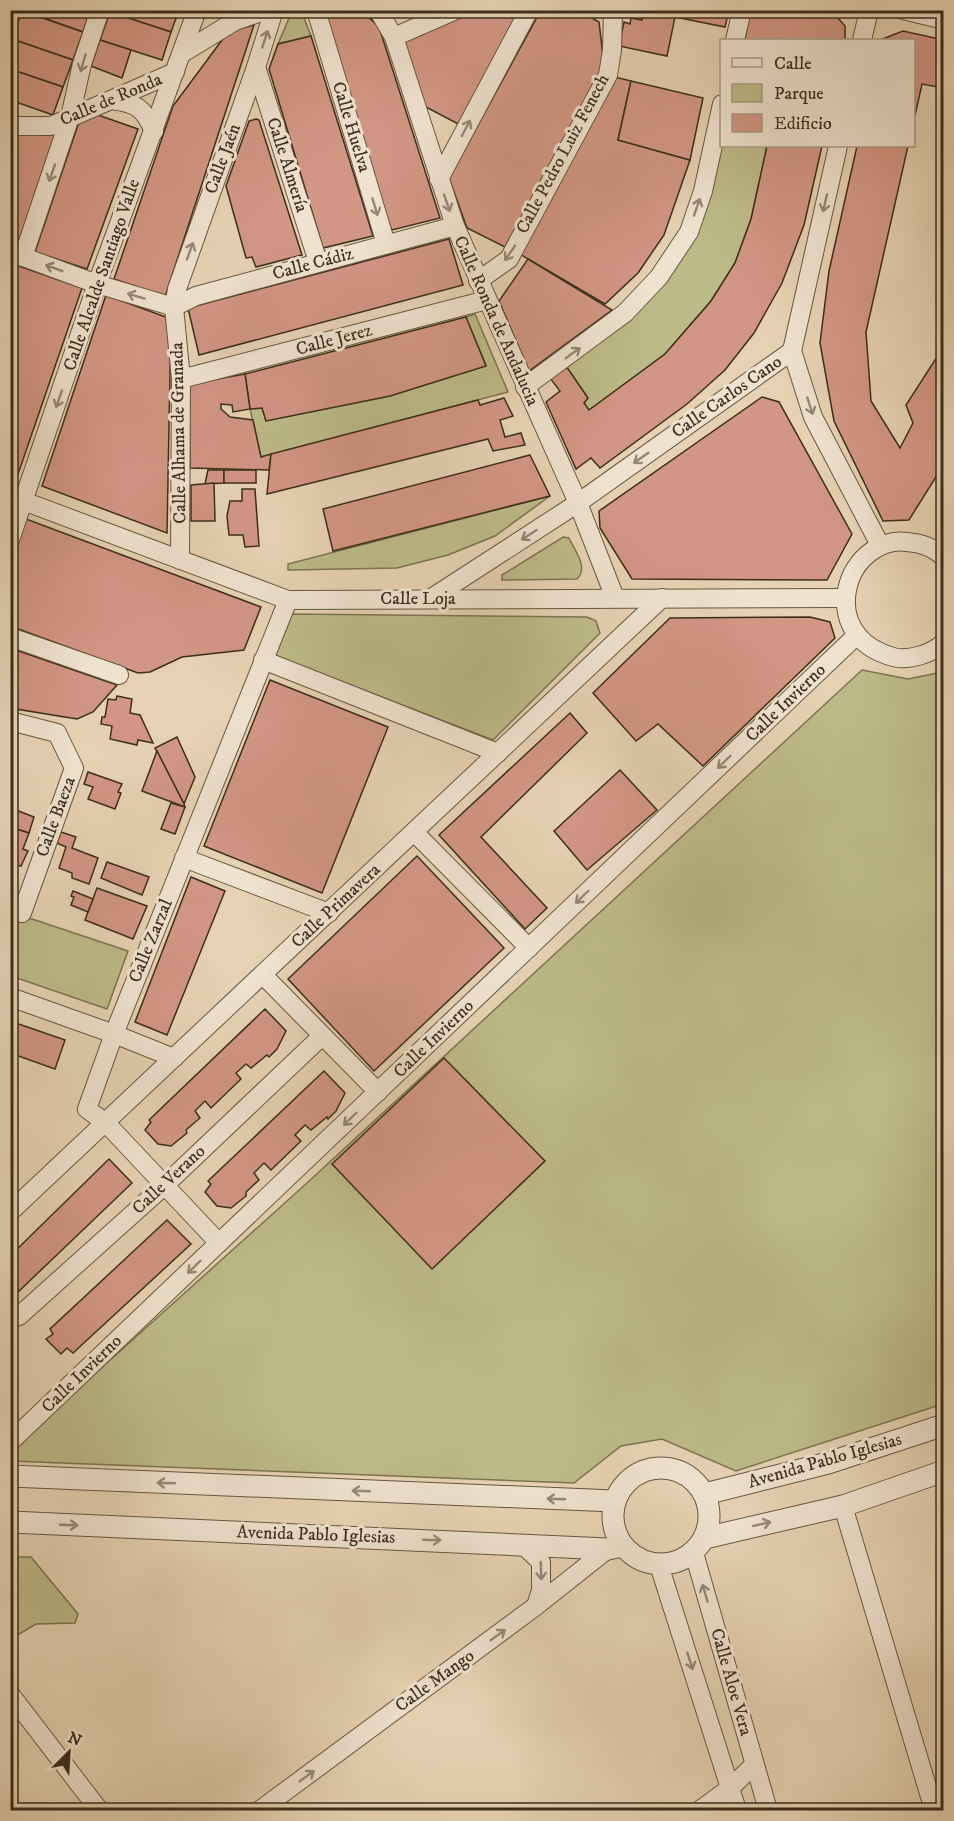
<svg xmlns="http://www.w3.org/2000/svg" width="954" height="1821" viewBox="0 0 954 1821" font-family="'IM FELL DW Pica',serif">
	<rect width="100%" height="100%" fill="#e6d2b3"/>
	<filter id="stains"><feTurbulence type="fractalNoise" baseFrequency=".00333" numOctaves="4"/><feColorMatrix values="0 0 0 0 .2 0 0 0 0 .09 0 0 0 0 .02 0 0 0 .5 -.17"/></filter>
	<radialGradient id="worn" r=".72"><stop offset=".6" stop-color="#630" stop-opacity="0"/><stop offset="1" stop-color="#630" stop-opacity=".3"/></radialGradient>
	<g fill="#bcba88" stroke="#7c7452" stroke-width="1.5">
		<path d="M302,13L311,36L278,44L290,16Z"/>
		<path d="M722,146H767L751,219L735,263L711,301L665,354L589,410L584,403L588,398L566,366L657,291Z"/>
		<path d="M475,314L508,392L261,457L250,409L262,408L266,421L390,396L486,365L466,317Z"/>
		<path d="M550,496L495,536L448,555L397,568L288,570V564Z"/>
		<path d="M563,537L569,538C575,551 589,568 577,579L502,580V575Z"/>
		<path d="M291,614L587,617L596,621L600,633L493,740L275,656Z"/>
		<path d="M862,670L908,679L943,672V1404L736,1471L662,1439L621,1446L574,1483L11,1461L10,1450L307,1183Z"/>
		<path d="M11,912L128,951L107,1009L11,976Z"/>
		<path d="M11,1557H31L78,1614L75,1623L36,1624L11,1639Z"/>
	</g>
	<g fill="#d29684" stroke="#3c2e1b" stroke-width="1.5">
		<path d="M22,10H90L83,32Z"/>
		<path d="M110,10H179L171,32L110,12Z"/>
		<path d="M322,10H353L366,15L379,27L440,218L392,230L387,223Z"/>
		<path d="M411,10H429L427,16Z"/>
		<path d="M476,10H506L519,17L460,125L424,106L400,44Z"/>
		<path d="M541,10H578L599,22L604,65L505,247L467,228L449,178Z"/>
		<path d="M643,10H729L725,27L675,17L667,56L619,46L624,22L630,24L631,18L642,20Z"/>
		<path d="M753,10H809L837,17L845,26V40H745L749,15Z"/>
		<path d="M22,11L83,32L73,60L12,39Z"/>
		<path d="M110,12L171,32L162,60L100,40Z"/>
		<path d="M254,25L165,297L114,279L173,106L228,32Z"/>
		<path d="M903,31L944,40V88L922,84L914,120V40H880Z"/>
		<path d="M311,36L373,236L323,248L269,69L278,44Z"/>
		<path d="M12,39L73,60L63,87L10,69V43Z"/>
		<path d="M100,40L131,50L122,78L91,66Z"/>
		<path d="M10,69L63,87L53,115L10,100Z"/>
		<path d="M615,77L631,81L618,140L690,160L664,235L638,273L605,304L518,253Z"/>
		<path d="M631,81L703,98L690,160L618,140Z"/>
		<path d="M98,115L138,129L87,269L35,252L80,119Z"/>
		<path d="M256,119L259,120L302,255L256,267L252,257L246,258L226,186L249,121Z"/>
		<path d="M10,133L56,135L19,246L10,243Z"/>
		<path d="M767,146H822L804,225L782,283L754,333L725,370L687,404L600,468L591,458L576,469L546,402L560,391L550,378L566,366L588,398L584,403L589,410L665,354L711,301L735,263L751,219Z"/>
		<path d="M857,146H908L866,332L871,401L900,448L913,423L906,405L944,346V464L909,520L883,521L834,421L820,343L829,271Z"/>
		<path d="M449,239L463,285L199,355L188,308Z"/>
		<path d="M528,259L612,310L529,371L499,301Z"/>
		<path d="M10,263L82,288L17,477L10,475Z"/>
		<path d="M106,295L171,319L167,533L42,486Z"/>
		<path d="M466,317L486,366L390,396L266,421L262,408L250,409L245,374Z"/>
		<path d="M245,374L250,409L233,412L232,405L221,404V409L230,417L253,420L261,457L271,454L269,470L190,468L189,384Z"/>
		<path d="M762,397L779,402L852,534L827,580L632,579L600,528L599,511Z"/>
		<path d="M504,398L513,416L500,420L505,437L521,433L525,445L493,451L488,439L267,494L271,454L478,400L480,405Z"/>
		<path d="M530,455L550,496L333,551L323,509Z"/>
		<path d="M208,470H224V483L205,484Z"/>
		<rect x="224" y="470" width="32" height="13"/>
		<path d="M214,483L215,521H191V485Z"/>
		<path d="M242,489H255L259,546L245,547L243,535H229L227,516L230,501H242Z"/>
		<path d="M26,519L261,607L244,650L182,657L150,672L138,673L10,626V568Z"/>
		<path d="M810,617L830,622L835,638L703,766L658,724L636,741L593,693L670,618Z"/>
		<path d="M10,648L117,685L93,712L77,719L10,708Z"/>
		<path d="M270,680L388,727L322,893L204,846Z"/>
		<path d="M117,696L132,699L130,713L140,715L153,743L138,740L137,745L110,739L112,726L101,724L102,717H105L108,699L116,700Z"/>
		<path d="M570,713L587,733L481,837L547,908L525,929L439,835Z"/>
		<path d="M177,737L195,777L184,804L155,748Z"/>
		<path d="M157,751L184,804L185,807L142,791Z"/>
		<path d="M620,770L657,810L587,870L554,831Z"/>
		<path d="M88,772L122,784L118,792L121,793L115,809L88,799L93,787L84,784Z"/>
		<path d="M171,803L185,807L175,834L161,829Z"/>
		<path d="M16,810L34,817L29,833L10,827V822Z"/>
		<path d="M10,827L29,833L23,849L28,851L21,866L10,863Z"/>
		<path d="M61,832L76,837L72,848L98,858L89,884L72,878V873L59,868L66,847L57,843Z"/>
		<path d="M417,856L504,948L374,1071L288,979Z"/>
		<path d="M107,862L149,877L142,895L101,878Z"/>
		<path d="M191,877L225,891L167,1035L135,1022Z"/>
		<path d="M97,888L147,906L133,939L85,920Z"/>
		<path d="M73,891L93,899L88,912L71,905L74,897L71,896Z"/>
		<path d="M265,1009L286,1031L277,1049L269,1057L267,1055L251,1068L246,1064L236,1073L241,1079L211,1108L205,1101L195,1111L200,1118L186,1130L187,1133L171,1146L158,1144L145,1130L151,1122L149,1120Z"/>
		<path d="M10,1021L65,1040L55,1069L10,1053Z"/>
		<path d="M444,1058L545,1161L432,1269L332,1164Z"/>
		<path d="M324,1071L345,1093L336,1111L328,1119L327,1117L311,1130L305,1125L295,1135L301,1141L271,1170L264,1163L254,1173L259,1180L246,1192V1196L231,1208L217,1206L205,1192L211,1184L208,1181Z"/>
		<path d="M109,1159L132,1183L17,1293L10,1288V1256Z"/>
		<path d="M167,1220L191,1244L73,1353L67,1348L61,1354L46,1339L53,1334L50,1329Z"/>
	</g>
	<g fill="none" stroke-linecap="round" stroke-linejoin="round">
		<defs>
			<g id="minor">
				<path d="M316,10L386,244"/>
				<path d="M378,10L394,37L455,226L578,503L615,598"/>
				<path d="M903,10L944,20"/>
				<path d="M394,37L456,10"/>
				<path d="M735,40L742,10"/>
				<path d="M862,40L869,10"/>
				<path d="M181,54L235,21L267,10"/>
				<path d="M256,67L318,262"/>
				<path d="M111,100C136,103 143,107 154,131"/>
				<path d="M10,126H51L175,72"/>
				<path d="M439,179L529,10"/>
				<path d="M10,252L97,284L174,307"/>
				<path d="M23,257L70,117L82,64L100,10"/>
				<path d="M478,281L509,259L608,75L612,50L613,10"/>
				<path d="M174,307L196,296L455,226"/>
				<path d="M792,351L813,417L880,545"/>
				<path d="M181,379L487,300"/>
				<path d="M525,387L625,313L659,277L689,232L703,191L722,104"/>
				<path d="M10,496L288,600L845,598"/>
				<path d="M10,540L97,284L197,10"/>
				<path d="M944,557C933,547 921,543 907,542C894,540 882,544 872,551C846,569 836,609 858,636C867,647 879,653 893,657C908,661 933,654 944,642"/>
				<path d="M180,560L181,379L174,307L177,289L256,67L274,10"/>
				<path d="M430,599L578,503L792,351L838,146"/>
				<path d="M10,637L119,675"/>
				<path d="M263,660L498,753"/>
				<path d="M10,721L57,733L74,768L22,913"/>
				<path d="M414,832L529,948"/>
				<path d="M184,858L329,913"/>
				<path d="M263,975L378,1092"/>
				<path d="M10,997L114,1034L174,1058"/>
				<path d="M10,1212L662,598"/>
				<path d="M219,1243L106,1123L87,1109L114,1034L288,600"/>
				<path d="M10,1319L19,1316L165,1185L322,1036"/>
				<path d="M10,1442L857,635"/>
				<path d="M843,1506L934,1810"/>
				<path d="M522,1544L541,1562V1590L536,1606"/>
				<path d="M694,1553L768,1810"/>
				<path d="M659,1565L737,1810"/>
				<path d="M10,1694L99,1810"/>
				<path d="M260,1810L536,1606L608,1549"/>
				<path d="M700,1810L730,1788L754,1765"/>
			</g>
			<g id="tertiary">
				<circle cx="661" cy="1516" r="48"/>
				<path d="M10,1476L614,1501"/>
				<path d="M705,1494L828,1463L944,1425"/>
				<path d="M10,1522L608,1549L622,1546"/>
				<path d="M705,1538L843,1506L944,1471"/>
			</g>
		</defs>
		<use href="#minor" stroke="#665741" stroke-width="20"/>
		<use href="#tertiary" stroke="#665741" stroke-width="23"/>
		<use href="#minor" stroke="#efe2ce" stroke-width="18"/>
		<use href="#tertiary" stroke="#efe2ce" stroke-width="21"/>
	</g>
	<defs><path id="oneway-shaft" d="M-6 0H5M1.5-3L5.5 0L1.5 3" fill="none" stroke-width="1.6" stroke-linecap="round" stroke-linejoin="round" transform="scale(1.5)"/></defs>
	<g stroke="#968874">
		<use href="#oneway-shaft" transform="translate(265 39) rotate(-72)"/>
		<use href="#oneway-shaft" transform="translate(83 63) rotate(106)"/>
		<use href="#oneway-shaft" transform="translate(466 128) rotate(-62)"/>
		<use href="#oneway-shaft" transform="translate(52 173) rotate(109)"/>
		<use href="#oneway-shaft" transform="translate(447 203) rotate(71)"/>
		<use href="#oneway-shaft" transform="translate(825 203) rotate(103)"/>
		<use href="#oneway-shaft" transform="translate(375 207) rotate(73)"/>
		<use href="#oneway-shaft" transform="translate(697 207) rotate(-71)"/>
		<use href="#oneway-shaft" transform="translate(190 251) rotate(-70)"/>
		<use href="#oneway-shaft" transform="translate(510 253) rotate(125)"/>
		<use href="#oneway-shaft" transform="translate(54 268) rotate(-160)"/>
		<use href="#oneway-shaft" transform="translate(136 296) rotate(-163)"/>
		<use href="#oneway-shaft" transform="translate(573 353) rotate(-36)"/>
		<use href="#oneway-shaft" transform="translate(59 399) rotate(109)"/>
		<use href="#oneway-shaft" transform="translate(810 406) rotate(72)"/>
		<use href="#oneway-shaft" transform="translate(641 458) rotate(145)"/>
		<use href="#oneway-shaft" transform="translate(529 535) rotate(147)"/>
		<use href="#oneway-shaft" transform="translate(724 762) rotate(136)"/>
		<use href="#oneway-shaft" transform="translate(582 897) rotate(136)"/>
		<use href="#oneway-shaft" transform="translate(350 1119) rotate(136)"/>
		<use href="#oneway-shaft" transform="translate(194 1267) rotate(136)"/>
		<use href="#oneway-shaft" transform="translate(166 1483) rotate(-178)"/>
		<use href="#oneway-shaft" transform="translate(361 1491) rotate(-178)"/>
		<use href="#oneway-shaft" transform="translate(556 1499) rotate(-178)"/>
		<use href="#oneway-shaft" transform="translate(762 1524) rotate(-13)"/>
		<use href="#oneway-shaft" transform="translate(69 1525) rotate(2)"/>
		<use href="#oneway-shaft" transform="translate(432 1540) rotate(2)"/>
		<use href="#oneway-shaft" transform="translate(541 1571) rotate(88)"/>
		<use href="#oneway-shaft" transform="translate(705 1593) rotate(-106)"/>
		<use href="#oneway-shaft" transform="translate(498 1635) rotate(-36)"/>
		<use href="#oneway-shaft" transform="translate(690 1661) rotate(72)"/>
		<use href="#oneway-shaft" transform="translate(307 1776) rotate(-36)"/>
	</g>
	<g text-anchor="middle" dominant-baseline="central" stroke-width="6" stroke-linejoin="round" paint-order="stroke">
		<g font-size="18" fill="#3c2e1b" stroke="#efe2ce">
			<text transform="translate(111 100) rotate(-23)">Calle de Ronda</text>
			<text transform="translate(351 127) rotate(73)">Calle Huelva</text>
			<text transform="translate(563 154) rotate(-62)">Calle Pedro Luiz Fenech</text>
			<text transform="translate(223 159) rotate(-70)">Calle Jaén</text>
			<text transform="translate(287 165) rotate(72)">Calle Almería</text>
			<text transform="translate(313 264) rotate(-15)">Calle Cádiz</text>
			<text transform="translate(102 275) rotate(-71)">Calle Alcalde Santiago Valle</text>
			<text transform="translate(496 321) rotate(66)">Calle Ronda de Andalucia</text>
			<text transform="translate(334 340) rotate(-15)">Calle Jerez</text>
			<text transform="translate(727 397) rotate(-35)">Calle Carlos Cano</text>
			<text transform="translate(179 433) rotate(-91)">Calle Alhama de Granada</text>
			<text x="418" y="599">Calle Loja</text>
			<text transform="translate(786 703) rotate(-44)">Calle Invierno</text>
			<text transform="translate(56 817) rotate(-70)">Calle Baeza</text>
			<text transform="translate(336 906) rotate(-43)">Calle Primavera</text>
			<text transform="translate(151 941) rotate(-68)">Calle Zarzal</text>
			<text transform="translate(434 1039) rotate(-44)">Calle Invierno</text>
			<text transform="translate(169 1180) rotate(-43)">Calle Verano</text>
			<text transform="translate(82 1374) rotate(-44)">Calle Invierno</text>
			<text transform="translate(825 1461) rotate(-16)">Avenida Pablo Iglesias</text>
			<text transform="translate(316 1535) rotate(2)">Avenida Pablo Iglesias</text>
			<text transform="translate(435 1681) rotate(-36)">Calle Mango</text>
			<text transform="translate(731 1682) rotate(74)">Calle Aloe Vera</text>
		</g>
	</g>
	<rect width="954" height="1821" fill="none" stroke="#e6d2b3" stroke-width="36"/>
	<rect x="12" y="12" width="930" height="1797" fill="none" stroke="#3c2e1b" stroke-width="3"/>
	<rect x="18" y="18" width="918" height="1785" fill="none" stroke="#3c2e1b" stroke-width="1.5"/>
	<rect x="720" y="39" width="195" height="108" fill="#efe2ce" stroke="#a79a86" stroke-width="1.5"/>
	<rect x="732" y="58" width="30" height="9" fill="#efe2ce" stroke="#a79a86" stroke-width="1.5"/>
	<text x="774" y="69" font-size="18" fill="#3c2e1b">Calle</text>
	<rect x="732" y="84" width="30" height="18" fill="#bcba88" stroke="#a79a86" stroke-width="1.5"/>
	<text x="774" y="99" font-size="18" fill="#3c2e1b">Parque</text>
	<rect x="732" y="114" width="30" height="18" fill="#d29684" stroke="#a79a86" stroke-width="1.5"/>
	<text x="774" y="129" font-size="18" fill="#3c2e1b">Edificio</text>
	<g transform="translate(69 1752) rotate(24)" stroke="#efe2ce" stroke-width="4.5" paint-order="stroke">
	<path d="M0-4.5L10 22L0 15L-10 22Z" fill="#3c2e1b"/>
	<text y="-9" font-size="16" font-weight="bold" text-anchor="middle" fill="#3c2e1b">N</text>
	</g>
	<rect width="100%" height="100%" filter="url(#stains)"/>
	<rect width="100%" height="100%" fill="url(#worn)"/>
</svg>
